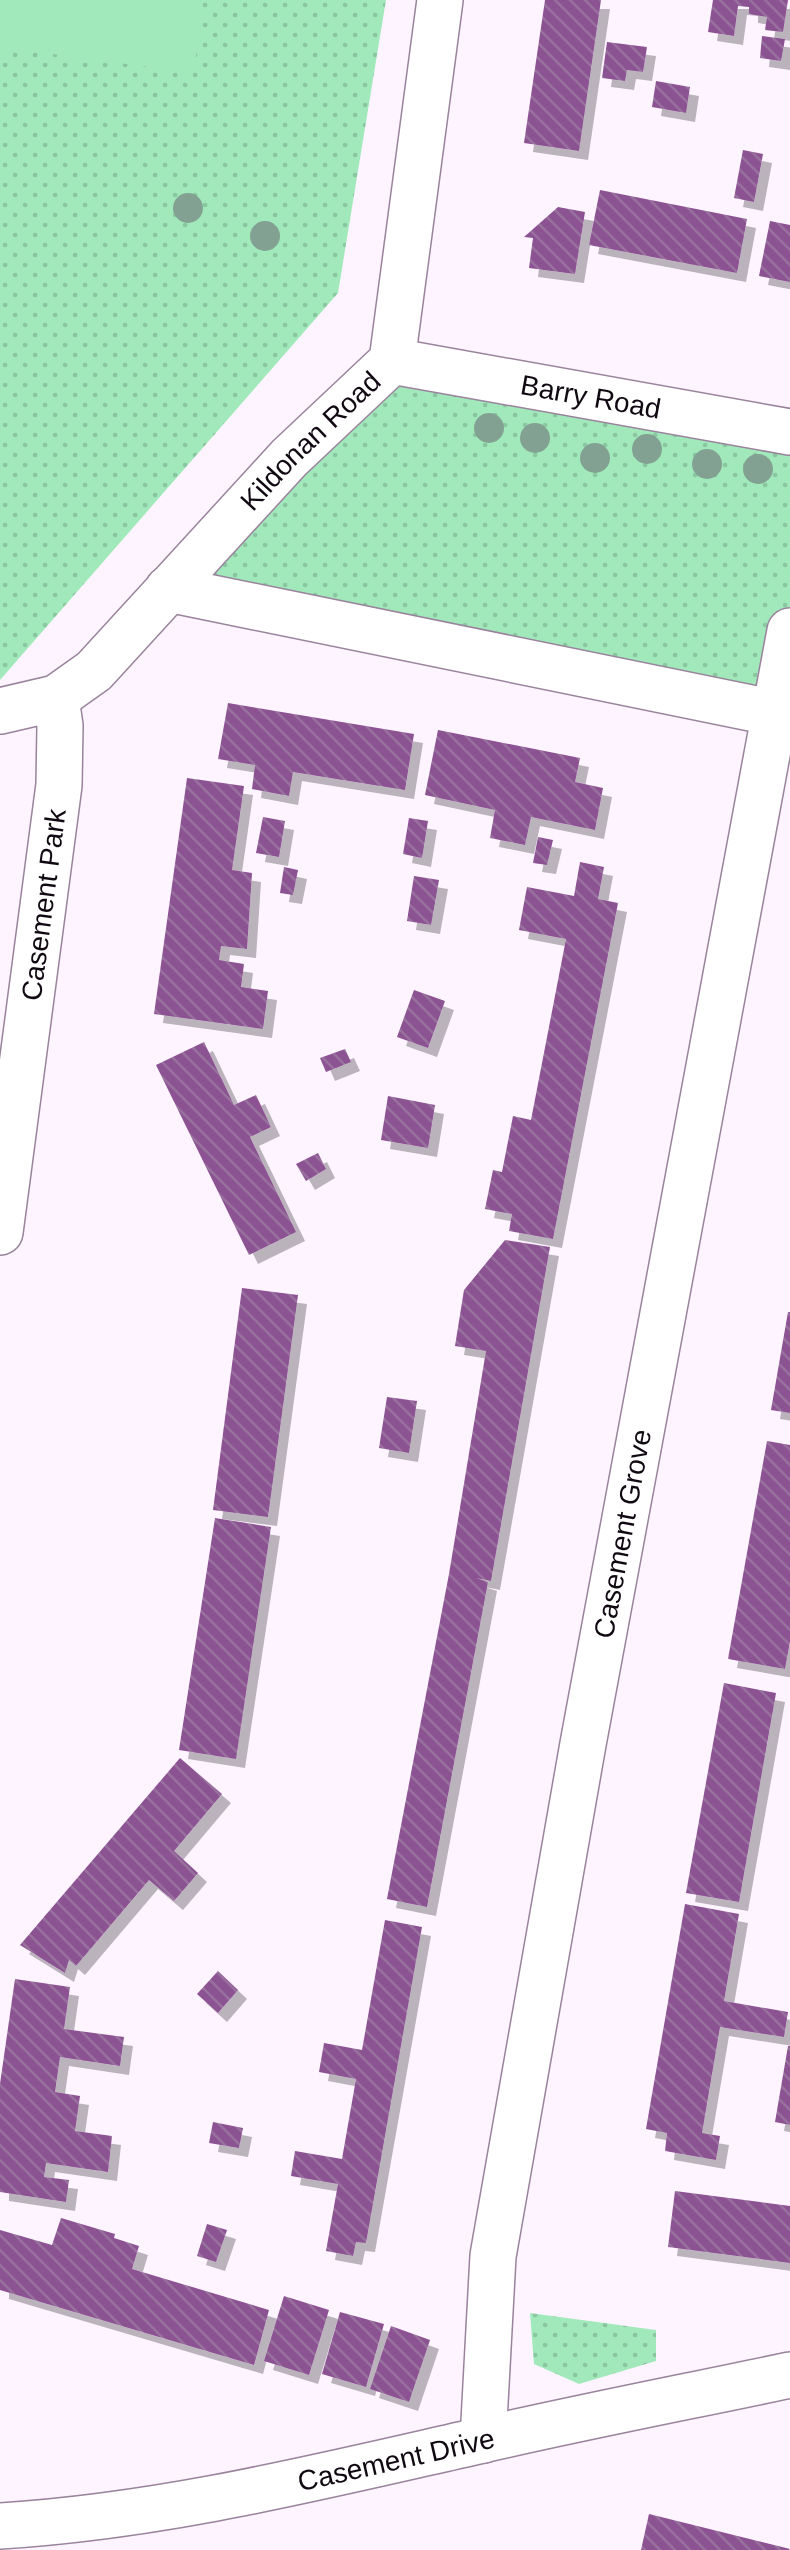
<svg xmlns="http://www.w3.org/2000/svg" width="790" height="2550" viewBox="0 0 790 2550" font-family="Helvetica,sans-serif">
	<defs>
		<pattern id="grass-dots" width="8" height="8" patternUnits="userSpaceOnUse" patternTransform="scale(2.5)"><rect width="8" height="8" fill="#a1e9bb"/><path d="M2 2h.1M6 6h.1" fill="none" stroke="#8ac6a0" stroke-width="1.8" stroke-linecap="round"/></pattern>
		<pattern id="building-back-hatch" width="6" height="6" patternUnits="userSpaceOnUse" patternTransform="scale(2.5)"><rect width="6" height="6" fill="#8b5292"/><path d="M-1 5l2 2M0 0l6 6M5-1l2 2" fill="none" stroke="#98709d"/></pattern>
		<filter id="shadow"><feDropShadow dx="9" dy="9" stdDeviation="0" flood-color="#0004"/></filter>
	</defs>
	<rect width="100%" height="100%" fill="#fef4ff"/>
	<g fill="url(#grass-dots)">
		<path d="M0,0H386L338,293L0,680Z"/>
		<path d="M393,363L790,428V622L774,713L170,588Z"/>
		<path d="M530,2313L656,2330V2361L579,2384L534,2364Z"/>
	</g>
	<path fill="#a1e9bb" d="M0,0H203L194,73L0,47Z"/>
	<g fill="url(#building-back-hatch)" filter="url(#shadow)">
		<path d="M545,0H601L579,151L524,143Z"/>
		<path d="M713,0H788L783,32L765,30L767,17L749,14V7L738,6L734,36L708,32Z"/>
		<path d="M762,36L785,39L781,61L760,58Z"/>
		<path d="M607,42L647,47L643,72L627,70L625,81L602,78Z"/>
		<path d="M656,81L690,87L686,113L652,107Z"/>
		<path d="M743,150L763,154L754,202L734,198Z"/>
		<path d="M600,190L747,219L737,273L589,245Z"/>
		<path d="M558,207L585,212L575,274L529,268L533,238L524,237Z"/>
		<path d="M770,221L790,225V282L759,276Z"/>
		<path d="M228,703L414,734L405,790L293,772L289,796L252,789L255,765L218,759Z"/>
		<path d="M438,730L580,758L575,782L603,788L595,830L531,817L525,845L490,838L495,810L425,795Z"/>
		<path d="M187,778L244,786L232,870L252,873L247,949L221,946L219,960L244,964L241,987L268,991L263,1029L154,1014Z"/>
		<path d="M263,817L285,821L279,857L256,853Z"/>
		<path d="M409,818L428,821L422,858L403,854Z"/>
		<path d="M538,837L553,840L547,865L533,863Z"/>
		<path d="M580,862L604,867L598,899L618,903L553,1239L509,1231L512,1214L485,1209L493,1170L502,1172L513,1116L531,1120L566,939L519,930L527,887L574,896Z"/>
		<path d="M284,867L298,870L293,895L280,893Z"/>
		<path d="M414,876L439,880L431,925L407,921Z"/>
		<path d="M414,990L445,1001L428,1048L397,1037Z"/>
		<path d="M204,1042L234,1105L256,1095L271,1127L250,1137L296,1232L249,1255L156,1065Z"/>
		<path d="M345,1049L351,1062L326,1072L320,1058Z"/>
		<path d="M388,1096L435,1105L428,1148L381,1140Z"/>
		<path d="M318,1153L326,1169L306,1181L296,1164Z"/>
		<path d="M505,1240L550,1247L491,1581L476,1578L488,1582L427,1907L387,1899L449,1574L486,1351L455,1346L464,1290Z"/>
		<path d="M242,1288L298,1295L268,1517L213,1510Z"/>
		<path d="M788,1312H790V1413L771,1410Z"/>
		<path d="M387,1397L417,1401L409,1453L379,1448Z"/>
		<path d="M767,1441L790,1445V1641L785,1669L728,1659Z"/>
		<path d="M215,1518L271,1527L236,1759L179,1750Z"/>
		<path d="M724,1683L776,1693L739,1902L686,1893Z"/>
		<path d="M180,1758L222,1794L174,1851L198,1873L174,1901L149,1880L76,1966L69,1960L65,1973L20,1945Z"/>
		<path d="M685,1904L739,1914L724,2001L788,2012L784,2037L720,2027L702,2133L720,2136L716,2160L665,2151L667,2133L646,2129Z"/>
		<path d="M385,1920L422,1927L366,2243L356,2242L353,2256L326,2251L338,2184L291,2176L295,2151L342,2159L356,2079L319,2072L324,2043L362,2050Z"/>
		<path d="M218,1971L238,1990L218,2013L197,1994Z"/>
		<path d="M15,1979L70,1987L64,2029L124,2037L120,2066L60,2057L55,2092L80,2096L75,2131L112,2136L108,2172L46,2163L44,2177L69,2180L66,2202L0,2192V2084Z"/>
		<path d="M788,2046H790V2125L775,2122Z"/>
		<path d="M213,2122L243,2128L239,2148L209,2143Z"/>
		<path d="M675,2191L790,2206V2263L668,2247Z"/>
		<path d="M61,2218L115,2234L114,2238L139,2246L132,2269L269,2310L254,2365L0,2290V2230L52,2245Z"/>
		<path d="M207,2224L227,2230L216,2262L197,2256Z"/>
		<path d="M284,2296L329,2310L309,2375L264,2361Z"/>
		<path d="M340,2312L384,2324L366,2387L322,2374Z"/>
		<path d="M391,2326L430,2340L409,2402L370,2389Z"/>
		<path d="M649,2514L790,2549L789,2550H641Z"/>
	</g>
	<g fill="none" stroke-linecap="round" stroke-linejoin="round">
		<defs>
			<g id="minor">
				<path id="s1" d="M392,361L790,432"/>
				<path d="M168,589L775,713"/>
				<path id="s2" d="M0,711L56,698L94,671L289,458L392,361L440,0"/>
				<path id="s3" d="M0,1232L59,785L60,726L56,698"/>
				<path id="s4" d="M483,2440L493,2256L583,1744L790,631"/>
				<path id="s5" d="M0,2526C163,2516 319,2477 478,2441C581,2417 686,2397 790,2375"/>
			</g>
		</defs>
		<use href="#minor" stroke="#9a839d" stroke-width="48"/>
		<use href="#minor" stroke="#fff" stroke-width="45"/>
	</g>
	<g fill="#82a192">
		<circle cx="188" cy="208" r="15"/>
		<circle cx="265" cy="236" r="15"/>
		<circle cx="489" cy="428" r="15"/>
		<circle cx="535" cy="438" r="15"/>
		<circle cx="647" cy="449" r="15"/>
		<circle cx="595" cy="458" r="15"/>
		<circle cx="707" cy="464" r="15"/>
		<circle cx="758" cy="469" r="15"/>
	</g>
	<g text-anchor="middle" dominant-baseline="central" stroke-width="8" stroke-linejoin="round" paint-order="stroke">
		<g font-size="28" fill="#110912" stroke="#fff">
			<text stroke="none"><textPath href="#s1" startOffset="202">Barry Road</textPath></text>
			<text stroke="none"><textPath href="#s2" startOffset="420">Kildonan Road</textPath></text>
			<text stroke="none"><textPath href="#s3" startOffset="330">Casement Park</textPath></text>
			<text stroke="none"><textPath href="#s4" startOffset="918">Casement Grove</textPath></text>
			<text stroke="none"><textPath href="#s5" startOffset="402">Casement Drive</textPath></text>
		</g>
	</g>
</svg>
